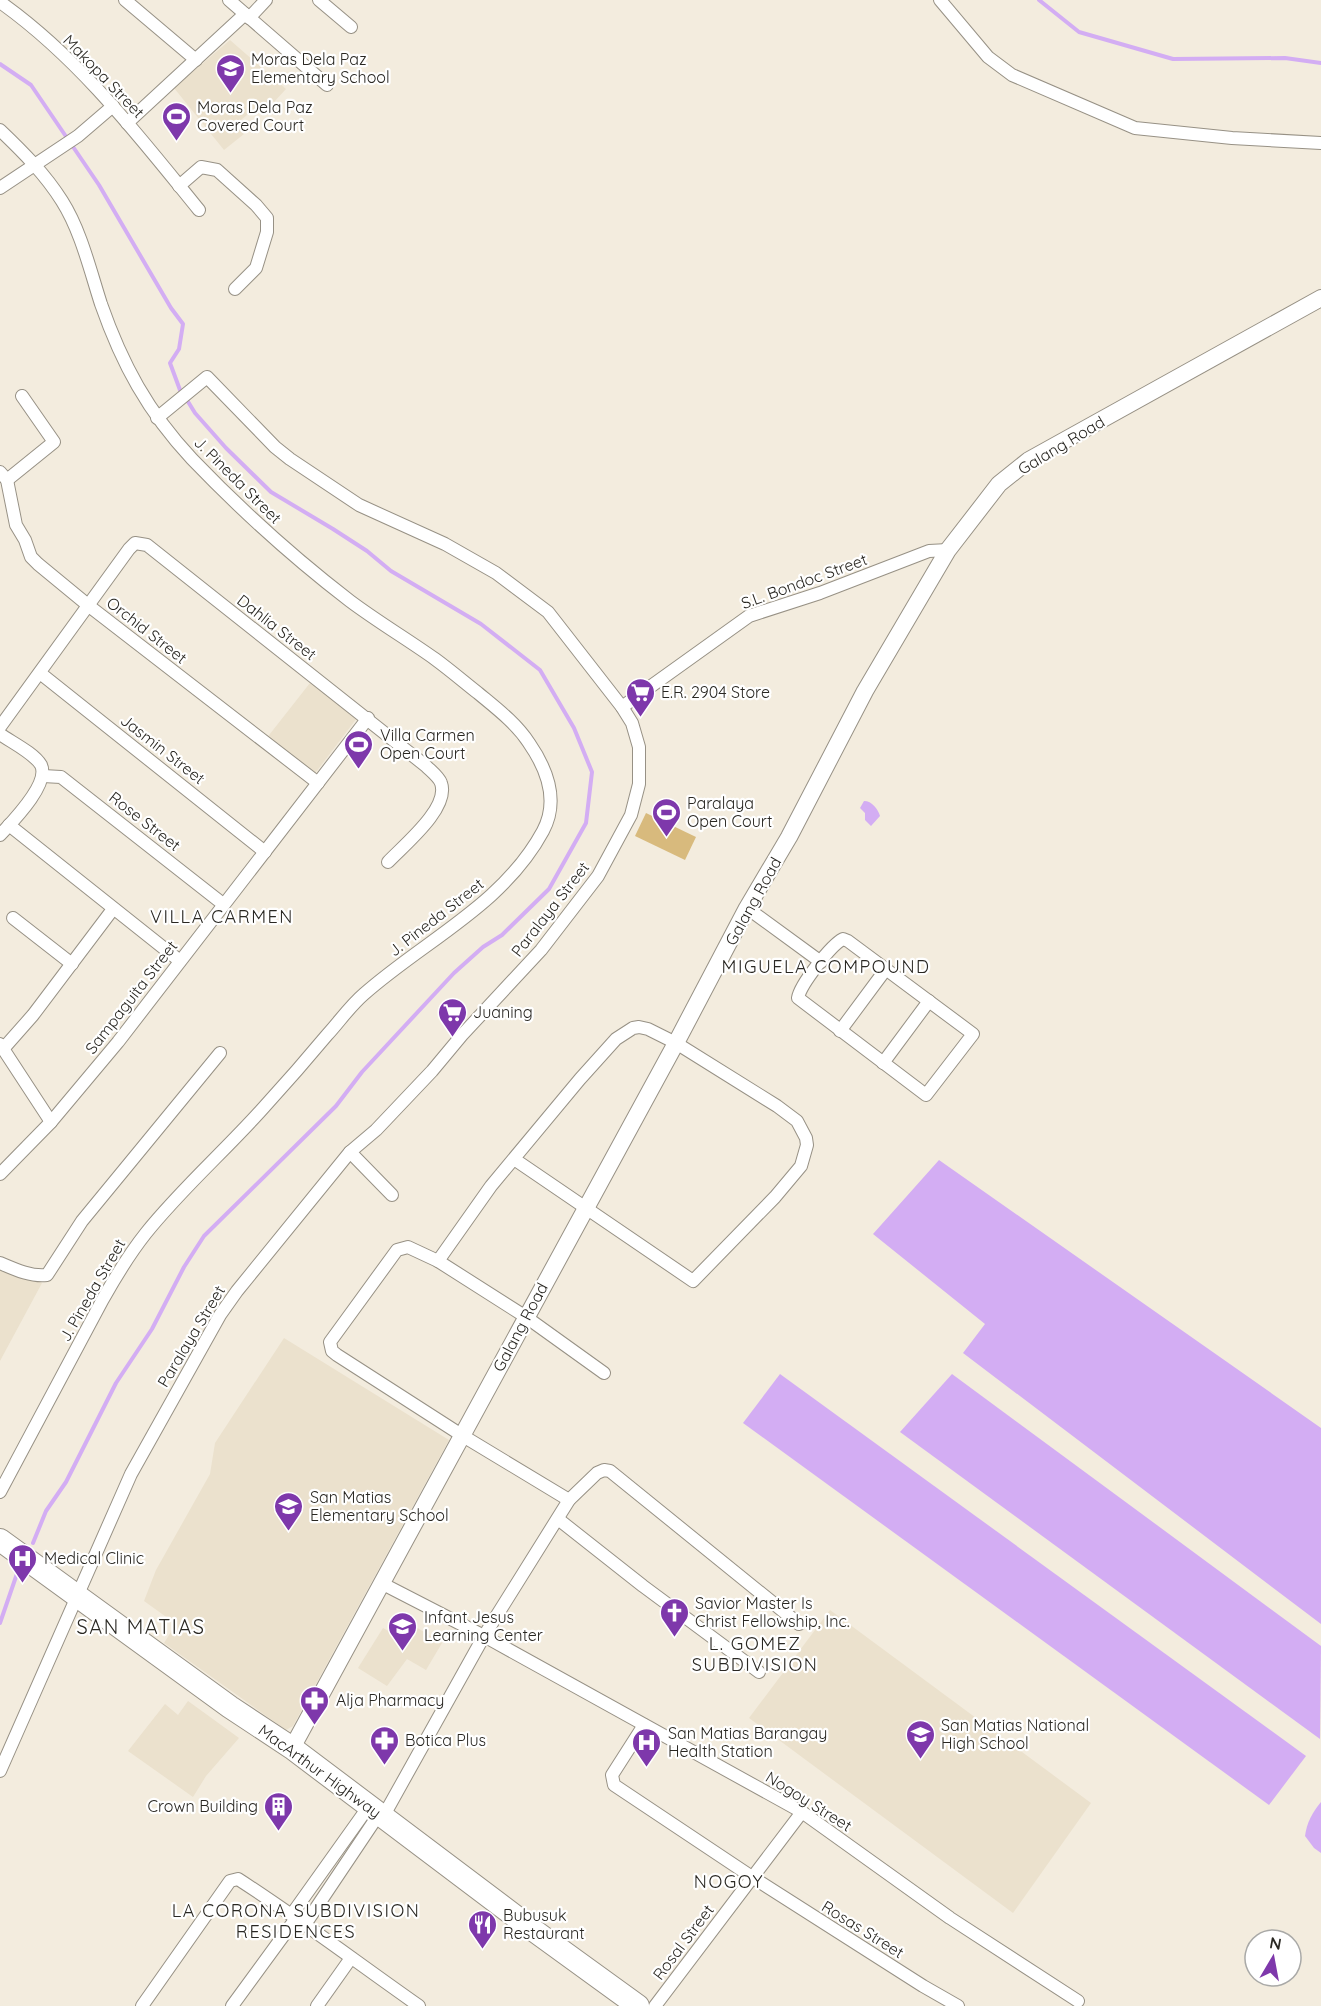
<svg xmlns="http://www.w3.org/2000/svg" width="1321" height="2006" viewBox="0 0 1321 2006" font-family="Quicksand,sans-serif">
	<rect width="100%" height="100%" fill="#f3ecde"/>
	<g fill="#ebe1cd">
		<path d="M230,40L286,89L274,102L272,99L261,109L258,106L236,124L244,134L224,150L174,88Z"/>
		<path d="M310,683L357,718L313,776L266,739Z"/>
		<path d="M0,1262L42,1283L0,1361Z"/>
		<path d="M284,1338L449,1440L293,1726L286,1730L164,1643L176,1624L144,1601L156,1570L210,1474L215,1443Z"/>
		<path d="M830,1610L1091,1803L1013,1913L749,1718Z"/>
		<path d="M406,1621L442,1643L426,1670L407,1659L387,1686L358,1668L383,1628L397,1636Z"/>
		<path d="M188,1701L239,1738L206,1776L193,1797L128,1751L165,1704L178,1715Z"/>
	</g>
	<path fill="#d8ba7d" d="M646,813L696,837L685,860L635,836Z"/>
	<g fill="#d3adf3">
		<path d="M864,801C872,801 878,809 880,816L871,826L865,820V813L860,808Z"/>
		<path d="M939,1160L1321,1428V1624L963,1353L985,1324L873,1234Z"/>
		<path d="M780,1374L1306,1756L1269,1805L743,1423Z"/>
		<path d="M952,1374L1321,1646L1320,1739L900,1432Z"/>
		<path d="M1321,1802V1853L1314,1848L1305,1836C1307,1822 1312,1813 1321,1802Z"/>
	</g>
	<g fill="none" stroke-linecap="round" stroke-linejoin="round">
		<g stroke="#d3adf3" stroke-width="4">
			<path d="M1039,0L1079,32L1173,59L1285,58L1321,63"/>
			<path d="M0,64L31,85L99,185L171,308L183,324L179,349L170,363L180,390"/>
			<path d="M33,1543L46,1511L66,1482L116,1383L152,1329L184,1267L204,1236L336,1106L362,1072L454,973L483,947L502,935L549,889L586,823L592,772L574,728L540,670L481,624L391,571L367,551L333,529L271,492L226,448L195,413L187,400"/>
			<path d="M0,1623L20,1565"/>
		</g>
		<defs>
			<g id="street">
				<path d="M125,0L196,60"/>
				<path d="M229,0L327,85"/>
				<path d="M319,0L351,27"/>
				<path d="M940,0L988,57L1012,75L1135,128L1232,138L1321,143"/>
				<path d="M0,2C79,58 138,135 199,210"/>
				<path d="M249,18L266,0"/>
				<path d="M127,123L245,14"/>
				<path d="M0,130C23,152 45,174 62,201C81,231 90,270 101,304C122,364 148,412 192,459C241,510 294,558 350,601C378,622 407,639 435,659C450,670 464,682 478,693C496,708 516,723 529,743C547,769 559,801 543,831C503,905 425,940 364,994C350,1006 339,1022 327,1035C307,1059 286,1083 265,1106C227,1149 182,1188 146,1233C130,1253 116,1276 103,1299L0,1492"/>
				<path d="M179,186L201,167L217,170L256,205L267,218V232L256,268L235,289"/>
				<path d="M0,188L78,136L113,106"/>
				<path d="M0,472L7,480L16,525L25,540L31,557L38,564L89,606L318,783"/>
				<path d="M7,480L54,442L22,396"/>
				<path d="M40,673L265,852"/>
				<path d="M622,707L749,616L820,593L929,551L948,550"/>
				<path d="M0,727L129,549L135,543L147,545L426,766C431,771 439,777 441,783C450,808 404,845 388,862"/>
				<path d="M0,734C11,742 34,753 41,765C50,784 12,822 0,835"/>
				<path d="M43,776L61,777L223,904"/>
				<path d="M9,825L180,961"/>
				<path d="M747,908L821,962"/>
				<path d="M13,918L72,964"/>
				<path d="M843,939L848,941L973,1034L926,1095L798,998C800,985 831,945 843,939Z"/>
				<path d="M840,1031L886,969"/>
				<path d="M0,1044L51,1122"/>
				<path d="M3,1049L33,1015L113,909"/>
				<path d="M883,1063L929,1001"/>
				<path d="M350,1152L392,1195"/>
				<path d="M0,1174L51,1122L118,1042L368,718"/>
				<path d="M438,1261L491,1186L580,1079L616,1039L633,1028L639,1027L648,1029L676,1043L777,1106L797,1121L806,1138L807,1145L801,1166L775,1197L693,1281L514,1159"/>
				<path d="M0,1263C14,1269 31,1277 47,1275L82,1221L220,1053"/>
				<path d="M569,1500L463,1436L337,1355L332,1351L330,1342L397,1250L408,1247L438,1261L526,1317L604,1373"/>
				<path d="M558,1519L643,1586L759,1672"/>
				<path d="M383,1584L484,1636L802,1812L950,1918L1078,2001"/>
				<path d="M644,1725L612,1775L614,1785L752,1877L923,1986L958,2006"/>
				<path d="M0,1771L131,1474L220,1315L237,1291L350,1152L376,1130L432,1071L462,1035L541,950L598,876L631,815L639,784V747L632,723L622,707L548,612L496,573L445,544L359,505L290,459L275,447L207,377L157,418"/>
				<path d="M383,1817L484,1636L569,1500L597,1473L604,1470L610,1471L799,1624"/>
				<path d="M292,1914L369,1806"/>
				<path d="M306,1923L379,1814"/>
				<path d="M142,2006L230,1881L238,1879C300,1919 359,1964 419,2006"/>
				<path d="M232,2006L297,1917"/>
				<path d="M317,2006L351,1958"/>
				<path d="M655,2006L802,1812"/>
			</g>
			<path id="secondary" d="M292,1748L676,1043L747,908L789,837L865,691L948,550L999,484L1029,460L1321,298"/>
			<path id="highway" d="M0,1540L230,1707L292,1748L536,1932L638,2006"/>
		</defs>
		<use href="#street" stroke="#979185" stroke-width="14"/>
		<use href="#secondary" stroke="#979185" stroke-width="18"/>
		<use href="#highway" stroke="#979185" stroke-width="24"/>
		<use href="#street" stroke="#fff" stroke-width="12"/>
		<use href="#secondary" stroke="#fff" stroke-width="16"/>
		<use href="#highway" stroke="#fff" stroke-width="22"/>
	</g>
	<defs>
		<symbol id="school-pin" viewBox="-11 -11 22 30"><path d="M0 17L-7.5 6A9.5 9.5 0 1 1 7.5 6Z" fill="#7e38ab" stroke="#fff"/><path d="M0-5L7-2L0 1L-7-2ZM-4 1L0 2.5L4 1V4Q0 6-4 4Z" fill="#fff"/></symbol>
		<symbol id="stadium-pin" viewBox="-11 -11 22 30"><path d="M0 17L-7.5 6A9.5 9.5 0 1 1 7.5 6Z" fill="#7e38ab" stroke="#fff"/><path d="M0-5a6.5 5 0 1 0 0 10a6.5 5 0 1 0 0-10ZM-3.5-1.8h7v3.6h-7Z" fill="#fff"/></symbol>
		<symbol id="supermarket-pin" viewBox="-11 -11 22 30"><path d="M0 17L-7.5 6A9.5 9.5 0 1 1 7.5 6Z" fill="#7e38ab" stroke="#fff"/><path d="M-6-5.5h2.5l.6 2H6L4.5 2H-2.5L-4.4-4H-6ZM-1.5 3.2a1.3 1.3 0 1 0 .1 0ZM3 3.2a1.3 1.3 0 1 0 .1 0Z" fill="#fff"/></symbol>
		<symbol id="hospital-pin" viewBox="-11 -11 22 30"><path d="M0 17L-7.5 6A9.5 9.5 0 1 1 7.5 6Z" fill="#7e38ab" stroke="#fff"/><path d="M-5-5h3v3.5h4V-5h3V5h-3V1.5h-4V5h-3Z" fill="#fff"/></symbol>
		<symbol id="church-pin" viewBox="-11 -11 22 30"><path d="M0 17L-7.5 6A9.5 9.5 0 1 1 7.5 6Z" fill="#7e38ab" stroke="#fff"/><path d="M-1.2-6h2.4v3.5h3.3v2.4h-3.3V6h-2.4V-.1h-3.3v-2.4h3.3Z" fill="#fff"/></symbol>
		<symbol id="pharmacy-pin" viewBox="-11 -11 22 30"><path d="M0 17L-7.5 6A9.5 9.5 0 1 1 7.5 6Z" fill="#7e38ab" stroke="#fff"/><path d="M-2-6h4v4h4v4h-4v4h-4v-4h-4v-4h4Z" fill="#fff"/></symbol>
		<symbol id="building-pin" viewBox="-11 -11 22 30"><path d="M0 17L-7.5 6A9.5 9.5 0 1 1 7.5 6Z" fill="#7e38ab" stroke="#fff"/><path d="M-4-6H4V6H1V3H-1V6H-4ZM-2.5-4.3h1.7v1.8h-1.7ZM.8-4.3h1.7v1.8H.8ZM-2.5-1h1.7V.8h-1.7ZM.8-1h1.7V.8H.8Z" fill="#fff"/></symbol>
		<symbol id="restaurant-pin" viewBox="-11 -11 22 30"><path d="M0 17L-7.5 6A9.5 9.5 0 1 1 7.5 6Z" fill="#7e38ab" stroke="#fff"/><path d="M-5-6h1v4h1v-4h1v4h1v-4h1v5L-1.5 .5V6h-2V.5L-5-1ZM5-6V6H3V1.5H1.5Q1.5-4 5-6Z" fill="#fff"/></symbol>
	</defs>
	<g fill-rule="evenodd">
		<use href="#school-pin" x="214" y="52" width="33" height="45"/>
		<use href="#stadium-pin" x="160" y="100" width="33" height="45"/>
		<use href="#supermarket-pin" x="624" y="676" width="33" height="45"/>
		<use href="#stadium-pin" x="342" y="728" width="33" height="45"/>
		<use href="#stadium-pin" x="650" y="796" width="33" height="45"/>
		<use href="#supermarket-pin" x="436" y="996" width="33" height="45"/>
		<use href="#school-pin" x="272" y="1490" width="33" height="45"/>
		<use href="#hospital-pin" x="6" y="1542" width="33" height="45"/>
		<use href="#church-pin" x="658" y="1596" width="33" height="45"/>
		<use href="#school-pin" x="386" y="1610" width="33" height="45"/>
		<use href="#pharmacy-pin" x="298" y="1684" width="33" height="45"/>
		<use href="#school-pin" x="904" y="1718" width="33" height="45"/>
		<use href="#pharmacy-pin" x="368" y="1724" width="33" height="45"/>
		<use href="#hospital-pin" x="630" y="1726" width="33" height="45"/>
		<use href="#building-pin" x="262" y="1790" width="33" height="45"/>
		<use href="#restaurant-pin" x="466" y="1908" width="33" height="45"/>
	</g>
	<g text-anchor="middle" dominant-baseline="central" stroke-width="4.5" stroke-linejoin="round" paint-order="stroke">
		<g font-size="16" fill="#292722" stroke="#fff" text-anchor="start">
			<text x="251" y="59">Moras Dela Paz<tspan x="251" dy="18">Elementary School</tspan></text>
			<text x="197" y="107">Moras Dela Paz<tspan x="197" dy="18">Covered Court</tspan></text>
			<text x="661" y="692">E.R. 2904 Store</text>
			<text x="380" y="735">Villa Carmen<tspan x="380" dy="18">Open Court</tspan></text>
			<text x="687" y="803">Paralaya<tspan x="687" dy="18">Open Court</tspan></text>
			<text x="473" y="1012">Juaning</text>
			<text x="310" y="1497">San Matias<tspan x="310" dy="18">Elementary School</tspan></text>
			<text x="44" y="1558">Medical Clinic</text>
			<text x="695" y="1603">Savior Master Is<tspan x="695" dy="18">Christ Fellowship, Inc.</tspan></text>
			<text x="424" y="1617">Infant Jesus<tspan x="424" dy="18">Learning Center</tspan></text>
			<text x="336" y="1700">Alja Pharmacy</text>
			<text x="941" y="1725">San Matias National<tspan x="941" dy="18">High School</tspan></text>
			<text x="668" y="1733">San Matias Barangay<tspan x="668" dy="18">Health Station</tspan></text>
			<text x="405" y="1740">Botica Plus</text>
			<text x="258" y="1806" text-anchor="end">Crown Building</text>
			<text x="503" y="1915">Bubusuk<tspan x="503" dy="18">Restaurant</tspan></text>
		</g>
		<g font-size="16" fill="#292722" stroke="#fff">
			<text transform="translate(104 76) rotate(46)">Makopa Street</text>
			<text transform="translate(1061 445) rotate(-31)">Galang Road</text>
			<text transform="translate(238 480) rotate(45)">J. Pineda Street</text>
			<text transform="translate(804 581) rotate(-20)">S.L. Bondoc Street</text>
			<text transform="translate(277 627) rotate(38)">Dahlia Street</text>
			<text transform="translate(147 630) rotate(38)">Orchid Street</text>
			<text transform="translate(163 749) rotate(38)">Jasmin Street</text>
			<text transform="translate(145 821) rotate(38)">Rose Street</text>
			<text transform="translate(753 901) rotate(-61)">Galang Road</text>
			<text transform="translate(550 909) rotate(-52)">Paralaya Street</text>
			<text transform="translate(436 917) rotate(-38)">J. Pineda Street</text>
			<text transform="translate(131 997) rotate(-52)">Sampaguita Street</text>
			<text transform="translate(92 1290) rotate(-60)">J. Pineda Street</text>
			<text transform="translate(520 1327) rotate(-62)">Galang Road</text>
			<text transform="translate(191 1336) rotate(-59)">Paralaya Street</text>
			<text transform="translate(320 1771) rotate(36)">MacArthur Highway</text>
			<text transform="translate(809 1801) rotate(32)">Nogoy Street</text>
			<text transform="translate(863 1929) rotate(32)">Rosas Street</text>
			<text transform="translate(683 1942) rotate(-53)">Rosal Street</text>
		</g>
		<g font-size="18" letter-spacing="1.5" fill="#292722" stroke="#fff">
			<text x="222" y="916">VILLA CARMEN</text>
			<text x="826" y="966">MIGUELA COMPOUND</text>
			<text x="755" y="1643">L. GOMEZ<tspan x="755" dy="21">SUBDIVISION</tspan></text>
			<text x="729" y="1881">NOGOY</text>
			<text x="296" y="1910">LA CORONA SUBDIVISION<tspan x="296" dy="21">RESIDENCES</tspan></text>
		</g>
		<g font-size="20" letter-spacing="1.5" fill="#292722" stroke="#fff">
			<text x="141" y="1626">SAN MATIAS</text>
		</g>
	</g>
	<g transform="translate(1273 1958) rotate(10)"><circle r="28" fill="#ffffff" stroke="#a9a9a7" stroke-width="1.5"/>
	<path d="M0-4.5L10 22L0 15L-10 22Z" fill="#7e38ab"/>
	<text y="-9" font-size="16" font-weight="bold" text-anchor="middle" fill="#292722">N</text>
	</g>
</svg>
